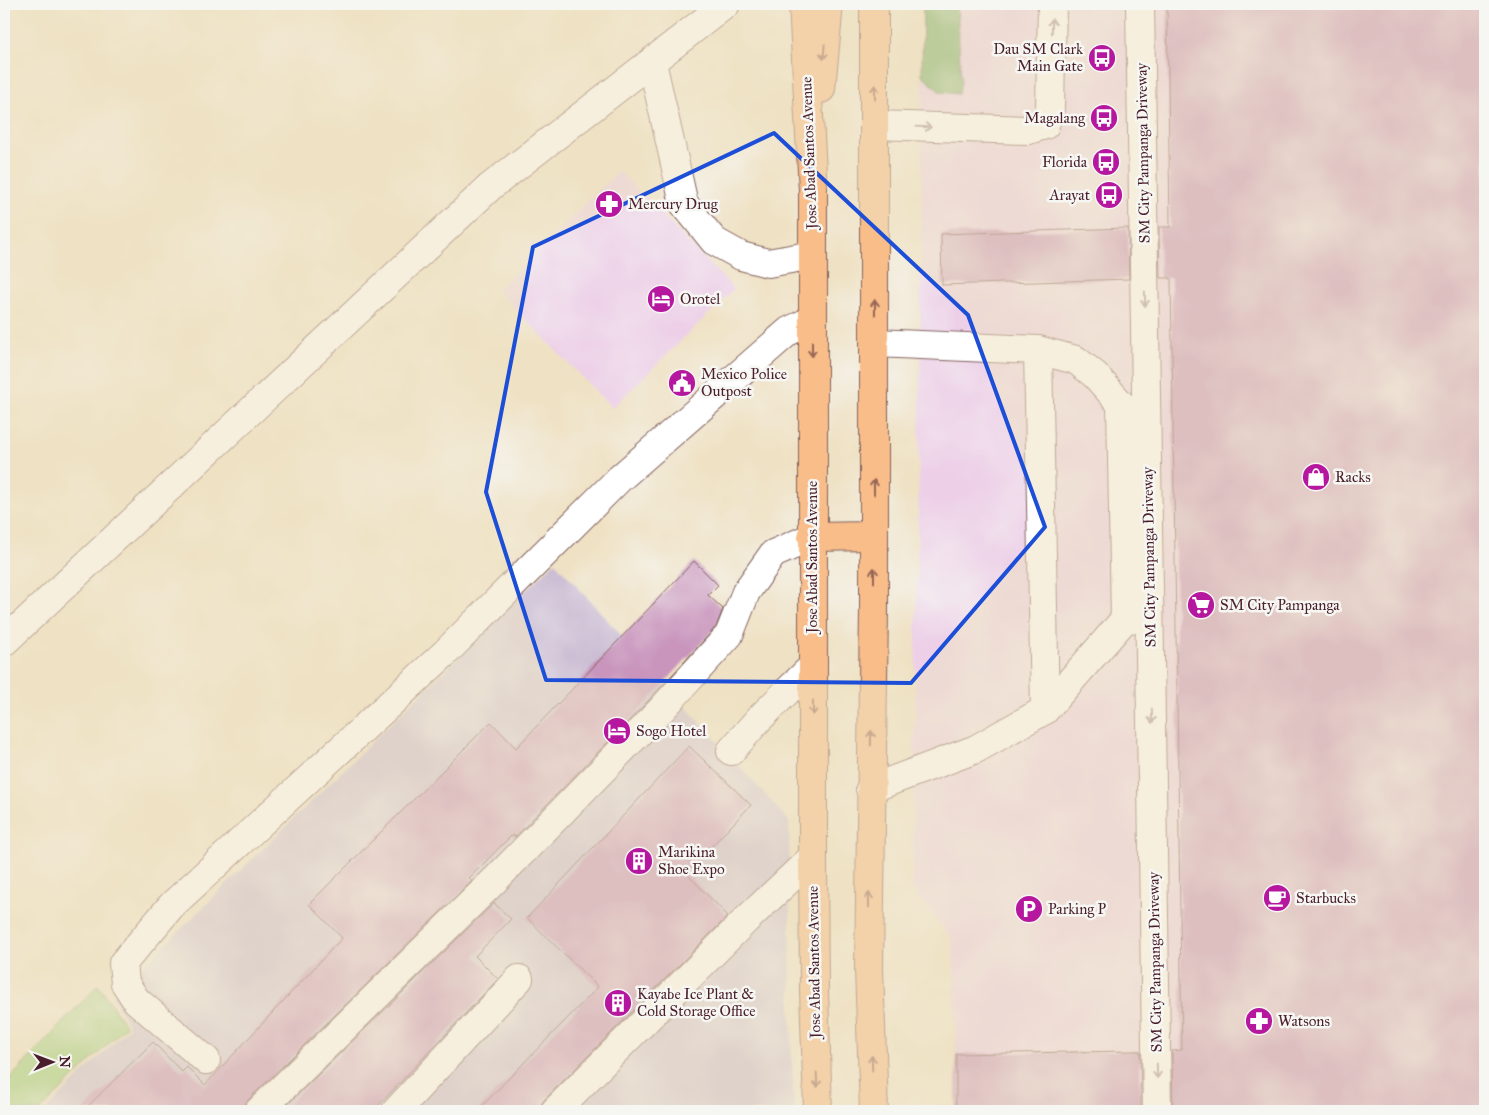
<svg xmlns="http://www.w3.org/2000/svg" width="1489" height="1115" viewBox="0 0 1489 1115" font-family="'IM FELL Great Primer',serif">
	<rect width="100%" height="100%" fill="#f6f6f2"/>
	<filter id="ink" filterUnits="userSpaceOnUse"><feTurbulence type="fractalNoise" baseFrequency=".02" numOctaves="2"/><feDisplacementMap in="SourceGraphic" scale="10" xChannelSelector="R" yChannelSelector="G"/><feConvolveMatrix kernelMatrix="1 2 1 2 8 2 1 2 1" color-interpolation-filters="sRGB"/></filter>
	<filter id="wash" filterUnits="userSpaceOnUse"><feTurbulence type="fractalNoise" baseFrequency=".0096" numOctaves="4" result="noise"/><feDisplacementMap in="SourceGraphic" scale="20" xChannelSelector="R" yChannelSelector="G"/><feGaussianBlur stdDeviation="1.12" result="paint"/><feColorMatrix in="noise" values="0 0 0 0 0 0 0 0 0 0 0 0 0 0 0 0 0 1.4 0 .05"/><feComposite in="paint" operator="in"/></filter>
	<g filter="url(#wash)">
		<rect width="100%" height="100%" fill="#efe1c3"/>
		<g fill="#edd0e8">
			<path d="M923,4H1485V1111H956L955,987L952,940L912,888L920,394Z"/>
			<path d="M619,171L734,289L612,408L497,290Z"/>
		</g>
		<path fill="#ccbed4" d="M555,562L789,821L791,1018L794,1111H45L129,1027L113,996Z"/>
		<path fill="#a0cf7d" stroke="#757754" d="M98,985L126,1026L40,1111H4V1085Z"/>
		<path fill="#80b26c" stroke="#65684c" d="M923,4H957L961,82L958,94L940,92L922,75Z"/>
		<g id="blocks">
			<g fill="#c995bd">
				<path d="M1167,4H1485V1111H1173L1172,1051L1182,1050L1171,278H1160L1159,227H1170Z"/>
				<path d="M1128,228L1129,279L942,285L941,234Z"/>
				<path d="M694,561L718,585L708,595L723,609L716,627L650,699L515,837L512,835L469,878L472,881L248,1100L244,1106V1111H83L153,1042L182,1072L187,1067L205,1085L342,938L309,904L491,722L516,748Z"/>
				<path d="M689,746L751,805L686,873L728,916L544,1100L540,1106V1111H477L598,987L527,918Z"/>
				<path d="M494,903L511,919L475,956L498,979L373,1111H281Z"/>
				<path d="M1133,1051H1140L1141,1111H956V1054Z"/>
			</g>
		</g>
	</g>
	<g filter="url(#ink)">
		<use href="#blocks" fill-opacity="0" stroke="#846360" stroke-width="1"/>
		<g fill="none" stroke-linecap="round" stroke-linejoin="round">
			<defs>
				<g id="minor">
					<path d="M1140,4L1157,1111"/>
					<path d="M652,62L684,204L714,241L741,256L768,263L813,255"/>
					<path d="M875,125L1028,130L1045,125L1050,109L1052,4"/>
					<path d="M875,343L1038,350L1076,360L1095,375L1121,404L1125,619"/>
					<path d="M1038,350L1045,710"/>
					<path d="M4,642L490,187L726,4"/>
					<path d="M731,751L758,720L813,666"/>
					<path d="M870,789L976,749L1045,710L1125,619L1144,618"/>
					<path d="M206,1060L136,1000L125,983L123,963L172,905L445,653L619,479L789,331L812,320"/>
					<path d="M259,1111L497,878L661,710L729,635L746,592L773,554L812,537"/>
					<path d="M396,1111L519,979"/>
					<path d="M555,1111L746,920L813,857"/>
				</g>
				<g id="highway">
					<path d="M803,4L813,191V857L814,991L818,1111"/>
					<path d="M821,89L829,4"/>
					<path d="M812,537L874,536"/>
					<path d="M874,1111L869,969L874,610V4"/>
				</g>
			</defs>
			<use href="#minor" stroke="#846360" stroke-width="30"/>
			<use href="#highway" stroke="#846360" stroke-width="30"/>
			<use href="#minor" stroke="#fff" stroke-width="28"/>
			<use href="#highway" stroke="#f8bd89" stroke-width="28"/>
		</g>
		<defs><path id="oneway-shaft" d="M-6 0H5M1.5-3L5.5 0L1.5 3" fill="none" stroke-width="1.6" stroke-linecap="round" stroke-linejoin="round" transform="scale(1.25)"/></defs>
		<g stroke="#ae9aa0">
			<use href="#oneway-shaft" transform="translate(1052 26) rotate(-89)"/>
			<use href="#oneway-shaft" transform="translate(924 127) rotate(2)"/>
			<use href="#oneway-shaft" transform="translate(1145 299) rotate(89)"/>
			<use href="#oneway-shaft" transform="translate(1152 716) rotate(89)"/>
			<use href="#oneway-shaft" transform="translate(1157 1071) rotate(89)"/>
		</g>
		<g stroke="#986655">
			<use href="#oneway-shaft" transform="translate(824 52) rotate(95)"/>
			<use href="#oneway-shaft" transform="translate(875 92) rotate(-90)"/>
			<use href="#oneway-shaft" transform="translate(875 307) rotate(-90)"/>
			<use href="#oneway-shaft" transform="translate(812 349) rotate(90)"/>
			<use href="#oneway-shaft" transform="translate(874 487) rotate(-90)"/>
			<use href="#oneway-shaft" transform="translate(874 575) rotate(-90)"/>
			<use href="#oneway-shaft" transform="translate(813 708) rotate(90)"/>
			<use href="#oneway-shaft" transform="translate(871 738) rotate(-89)"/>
			<use href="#oneway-shaft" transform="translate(869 900) rotate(-90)"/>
			<use href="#oneway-shaft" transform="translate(872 1063) rotate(-92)"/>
			<use href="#oneway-shaft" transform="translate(817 1080) rotate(87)"/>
		</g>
	</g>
	<path d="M0 0H1489V1115H0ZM774,133L968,315L1045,527L911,683L546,680L486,492L533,247Z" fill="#efe1c3" fill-opacity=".55" fill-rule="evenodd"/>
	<path fill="none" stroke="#1d4ed8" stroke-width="4" stroke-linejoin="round" d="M774,133L968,315L1045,527L911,683L546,680L486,492L533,247Z"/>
	<defs>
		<symbol id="bus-disc" viewBox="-11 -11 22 22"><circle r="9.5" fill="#b5179e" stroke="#f6f6f2"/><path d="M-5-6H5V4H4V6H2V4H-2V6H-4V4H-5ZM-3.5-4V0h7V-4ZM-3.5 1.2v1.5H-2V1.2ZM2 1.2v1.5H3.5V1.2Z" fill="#fff"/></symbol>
		<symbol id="pharmacy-disc" viewBox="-11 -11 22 22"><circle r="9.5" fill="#b5179e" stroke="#f6f6f2"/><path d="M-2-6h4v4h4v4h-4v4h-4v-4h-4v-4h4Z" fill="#fff"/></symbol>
		<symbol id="hotel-disc" viewBox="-11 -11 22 22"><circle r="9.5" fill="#b5179e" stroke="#f6f6f2"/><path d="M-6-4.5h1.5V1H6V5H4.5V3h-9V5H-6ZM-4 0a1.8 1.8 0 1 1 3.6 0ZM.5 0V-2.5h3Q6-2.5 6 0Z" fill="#fff"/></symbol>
		<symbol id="civic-disc" viewBox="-11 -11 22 22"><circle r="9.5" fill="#b5179e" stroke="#f6f6f2"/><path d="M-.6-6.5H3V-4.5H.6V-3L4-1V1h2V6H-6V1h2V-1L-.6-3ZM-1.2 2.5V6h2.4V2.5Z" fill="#fff"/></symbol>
		<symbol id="shop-disc" viewBox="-11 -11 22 22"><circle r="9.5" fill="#b5179e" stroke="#f6f6f2"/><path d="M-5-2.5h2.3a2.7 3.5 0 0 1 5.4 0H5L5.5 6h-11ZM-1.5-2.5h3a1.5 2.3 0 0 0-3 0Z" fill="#fff"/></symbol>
		<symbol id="supermarket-disc" viewBox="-11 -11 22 22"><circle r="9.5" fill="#b5179e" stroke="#f6f6f2"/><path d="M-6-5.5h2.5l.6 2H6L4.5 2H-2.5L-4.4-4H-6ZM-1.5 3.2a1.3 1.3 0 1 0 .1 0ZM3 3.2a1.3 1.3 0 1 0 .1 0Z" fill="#fff"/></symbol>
		<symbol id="building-disc" viewBox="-11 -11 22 22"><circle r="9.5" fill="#b5179e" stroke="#f6f6f2"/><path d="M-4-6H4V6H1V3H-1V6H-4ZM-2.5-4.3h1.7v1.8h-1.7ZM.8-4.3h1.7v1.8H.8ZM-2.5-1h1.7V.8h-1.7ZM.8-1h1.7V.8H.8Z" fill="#fff"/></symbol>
		<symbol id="cafe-disc" viewBox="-11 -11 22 22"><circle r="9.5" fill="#b5179e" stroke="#f6f6f2"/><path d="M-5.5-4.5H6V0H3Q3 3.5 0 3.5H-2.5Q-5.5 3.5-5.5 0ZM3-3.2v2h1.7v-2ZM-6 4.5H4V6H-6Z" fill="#fff"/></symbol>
		<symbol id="parking-disc" viewBox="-11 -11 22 22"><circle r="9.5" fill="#b5179e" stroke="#f6f6f2"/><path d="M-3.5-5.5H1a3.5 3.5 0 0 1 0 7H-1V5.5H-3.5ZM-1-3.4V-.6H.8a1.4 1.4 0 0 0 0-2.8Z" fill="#fff"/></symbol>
	</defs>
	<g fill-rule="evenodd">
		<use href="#bus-disc" x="1086" y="42" width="32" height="32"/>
		<use href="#bus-disc" x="1088" y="102" width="32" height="32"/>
		<use href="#bus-disc" x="1090" y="146" width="32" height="32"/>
		<use href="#bus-disc" x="1093" y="179" width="32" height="32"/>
		<use href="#pharmacy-disc" x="593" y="188" width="32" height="32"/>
		<use href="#hotel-disc" x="645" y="283" width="32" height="32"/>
		<use href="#civic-disc" x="666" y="367" width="32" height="32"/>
		<use href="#shop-disc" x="1300" y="461" width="32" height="32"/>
		<use href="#supermarket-disc" x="1185" y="589" width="32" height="32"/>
		<use href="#hotel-disc" x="601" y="715" width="32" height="32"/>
		<use href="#building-disc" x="623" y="845" width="32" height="32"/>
		<use href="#cafe-disc" x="1261" y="882" width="32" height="32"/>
		<use href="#parking-disc" x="1013" y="893" width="32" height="32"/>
		<use href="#building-disc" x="602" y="987" width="32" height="32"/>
		<use href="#pharmacy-disc" x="1243" y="1005" width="32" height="32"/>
	</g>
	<g text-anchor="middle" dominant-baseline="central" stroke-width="5" stroke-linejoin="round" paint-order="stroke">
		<g font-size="15" fill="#4a1f2b" stroke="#f6f6f2" text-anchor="start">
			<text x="1083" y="49" text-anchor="end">Dau SM Clark<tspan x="1083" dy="17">Main Gate</tspan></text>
			<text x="1085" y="118" text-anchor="end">Magalang</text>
			<text x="1087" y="162" text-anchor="end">Florida</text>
			<text x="1090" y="195" text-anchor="end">Arayat</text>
			<text x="628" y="204">Mercury Drug</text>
			<text x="680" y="299">Orotel</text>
			<text x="701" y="374">Mexico Police<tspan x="701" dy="17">Outpost</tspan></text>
			<text x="1335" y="477">Racks</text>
			<text x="1220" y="605">SM City Pampanga</text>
			<text x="636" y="731">Sogo Hotel</text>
			<text x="658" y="852">Marikina<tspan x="658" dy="17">Shoe Expo</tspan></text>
			<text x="1296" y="898">Starbucks</text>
			<text x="1048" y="909">Parking P</text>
			<text x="637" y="994">Kayabe Ice Plant &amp;<tspan x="637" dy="17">Cold Storage Office</tspan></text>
			<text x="1278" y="1021">Watsons</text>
		</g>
		<g font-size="15" fill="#4a1f2b" stroke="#f6f6f2">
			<text transform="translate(809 153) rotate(-92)">Jose Abad Santos Avenue</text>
			<text transform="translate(1143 153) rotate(-91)">SM City Pampanga Driveway</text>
			<text transform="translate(812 557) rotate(-90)">Jose Abad Santos Avenue</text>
			<text transform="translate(1149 557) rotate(-91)">SM City Pampanga Driveway</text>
			<text transform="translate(814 962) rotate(-91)">Jose Abad Santos Avenue</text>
			<text transform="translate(1155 962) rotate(-91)">SM City Pampanga Driveway</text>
		</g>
	</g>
	<rect width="1489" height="1115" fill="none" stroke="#f6f6f2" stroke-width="20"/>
	<g transform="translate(52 1062) rotate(89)" stroke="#f6f6f2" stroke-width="4" paint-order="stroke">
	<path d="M0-4L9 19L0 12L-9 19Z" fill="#4a1f2b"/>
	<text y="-8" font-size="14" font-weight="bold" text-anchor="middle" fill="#4a1f2b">N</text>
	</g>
</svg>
